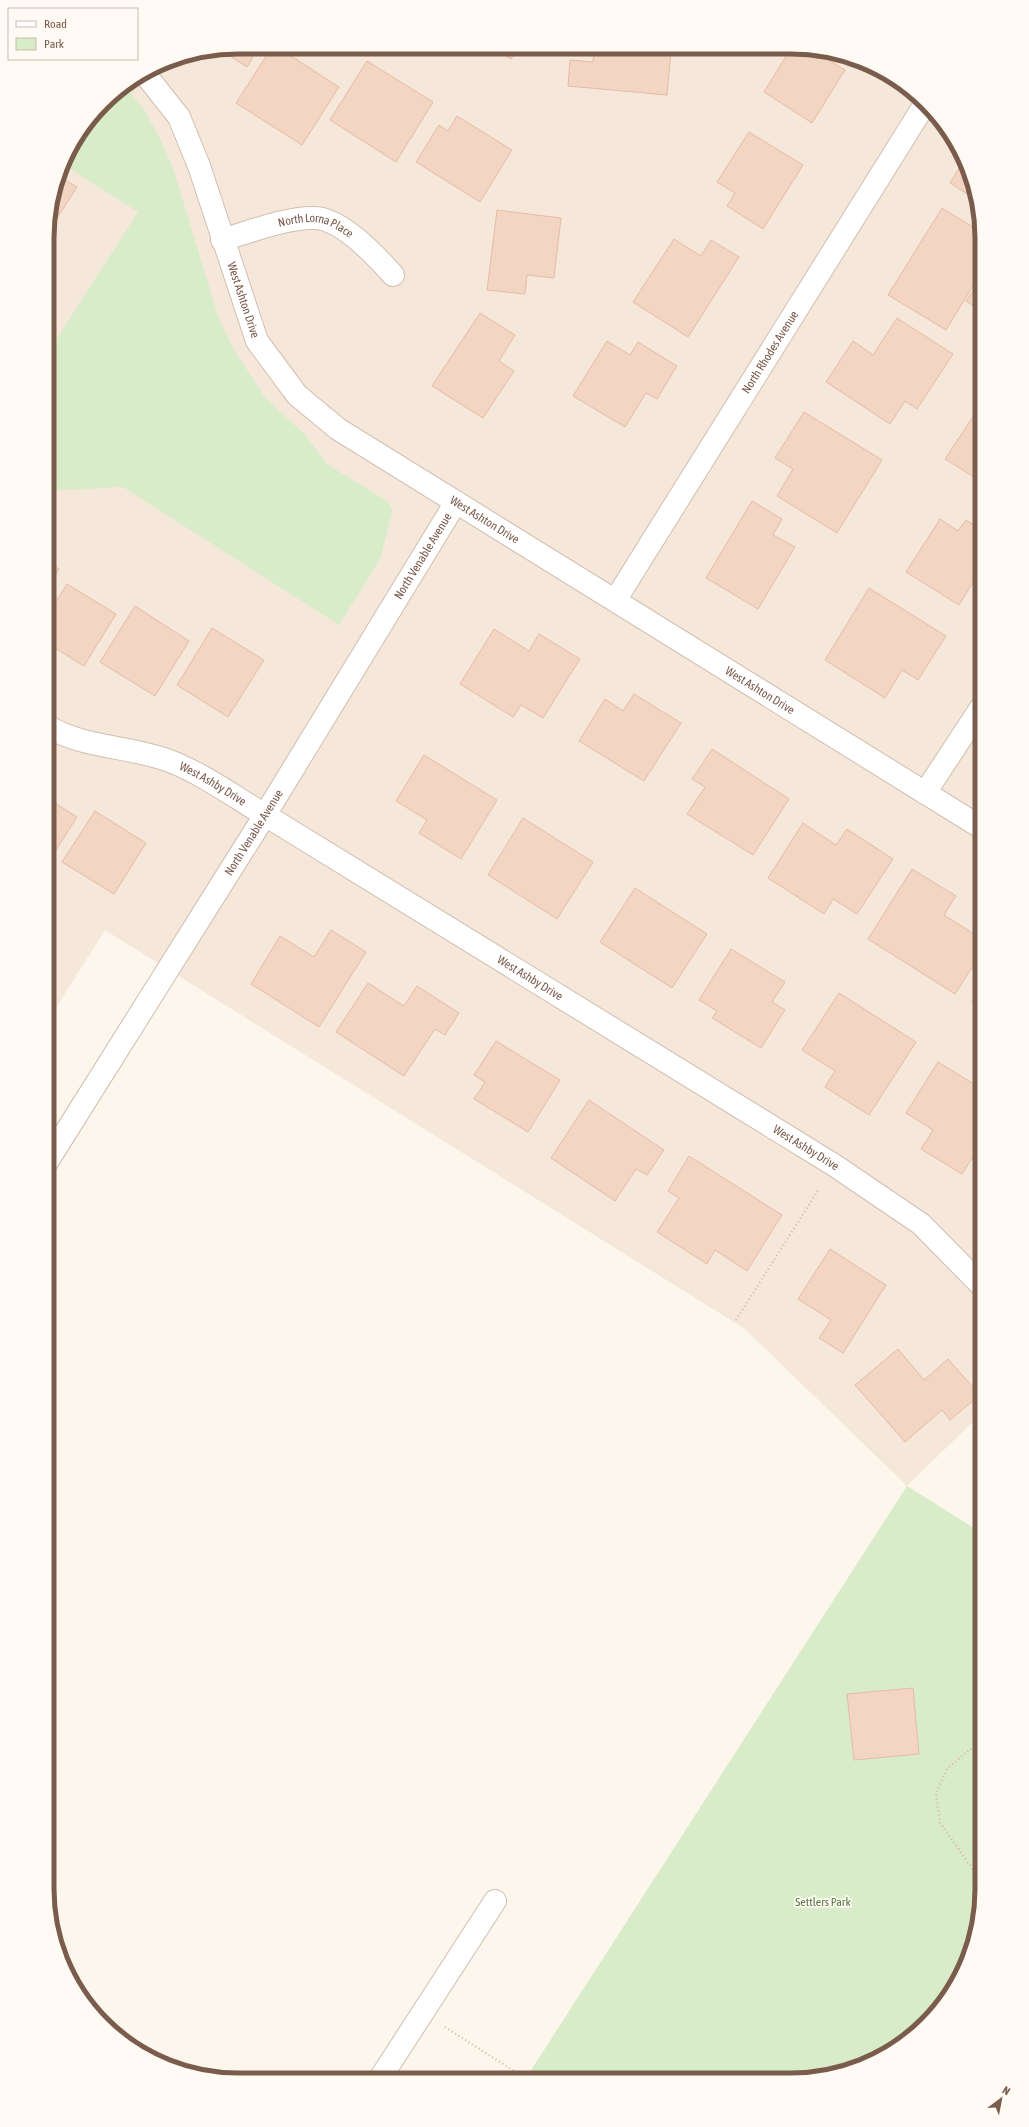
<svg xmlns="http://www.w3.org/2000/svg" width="1029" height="2127" viewBox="0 0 1029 2127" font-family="'Asap Condensed',sans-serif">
	<rect width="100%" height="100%" fill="#fdf6ec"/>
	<path fill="#f5e8da" d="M238,47L828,51L876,67L917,95L956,142L975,188L982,238V1413L907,1486L745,1329L105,930L47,1022V225L67,153L112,95L165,61Z"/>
	<g fill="#d8ecc9">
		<path d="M125,86L143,108L160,138L173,168L219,319L234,350L265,397L306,436L327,464L388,502L393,510L380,559L339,625L123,487L47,491V354L138,212L64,165L67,153L112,95Z"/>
		<path d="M907,1486L982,1533V1902L968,1962L935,2015L897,2048L840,2073L791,2080L526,2078Z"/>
	</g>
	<g fill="#f3d5c3" stroke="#e6bba3">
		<path d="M238,47H259L247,67L221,50Z"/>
		<path d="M272,47H277L339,87L302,145L236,103Z"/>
		<path d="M494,49H517L511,59Z"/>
		<path d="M594,49L671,50L667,95L568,86L570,60L593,62Z"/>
		<path d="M790,50L813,51L845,70L812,123L764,92Z"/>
		<path d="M367,61L433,102L396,162L330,120Z"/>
		<path d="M457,116L512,150L480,202L416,162L439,125L448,131Z"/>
		<path d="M749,132L803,165L763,229L727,206L735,193L717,182Z"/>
		<path d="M964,160L975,188L977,200L950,183Z"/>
		<path d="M60,177L77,187L47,234V225Z"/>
		<path d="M942,208L981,232L982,238V271L946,330L888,295Z"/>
		<path d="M497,210L561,218L554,278L527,275L525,294L487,290Z"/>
		<path d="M674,239L701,256L711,240L739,257L688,337L633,302Z"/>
		<path d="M982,277V312L966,301Z"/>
		<path d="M480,313L515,335L499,361L514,371L483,418L432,386Z"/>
		<path d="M897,318L953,354L917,409L905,401L890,424L826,382L853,341L873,355Z"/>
		<path d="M607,341L630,355L638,342L677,366L657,399L646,393L625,427L573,396Z"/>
		<path d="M982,403V482L945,459Z"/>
		<path d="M804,412L882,460L837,533L777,496L793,469L775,458Z"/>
		<path d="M752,501L782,519L773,535L795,547L758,609L706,578Z"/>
		<path d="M940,519L958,531L966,520L982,530V568L959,605L906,572Z"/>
		<path d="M47,562L59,569L47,589Z"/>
		<path d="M67,584L116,614L84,666L47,643V616Z"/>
		<path d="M869,588L946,636L918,680L902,670L885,698L825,660Z"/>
		<path d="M135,606L189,641L155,696L100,662Z"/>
		<path d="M212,628L264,660L228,717L177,685Z"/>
		<path d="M494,629L529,651L539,634L580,659L543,718L521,705L513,717L460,684Z"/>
		<path d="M634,694L681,723L644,781L579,741L605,699L623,711Z"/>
		<path d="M712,749L789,799L753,855L687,814L705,787L692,779Z"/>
		<path d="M424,755L497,800L461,859L419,833L427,820L396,801Z"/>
		<path d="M47,798L77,817L47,864Z"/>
		<path d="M95,811L146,843L114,894L62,862Z"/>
		<path d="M523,818L593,862L557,919L488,875Z"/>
		<path d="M803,823L836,845L847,829L893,859L857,914L833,899L824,914L768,878Z"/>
		<path d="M912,869L956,896L944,915L982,939V952L955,994L868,939Z"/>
		<path d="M635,888L707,934L672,988L600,942Z"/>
		<path d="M331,930L366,952L319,1027L251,984L280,936L314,957Z"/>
		<path d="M731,949L785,982L772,1002L785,1010L761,1048L712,1018L717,1011L699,1000Z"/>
		<path d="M368,983L404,1006L417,986L459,1013L445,1035L435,1029L404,1076L336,1032Z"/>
		<path d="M982,987V1008L972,1002Z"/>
		<path d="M839,993L916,1042L869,1115L825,1087L835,1071L802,1050Z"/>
		<path d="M496,1041L560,1080L528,1132L474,1099L485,1082L474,1075Z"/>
		<path d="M938,1062L982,1089V1142L962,1174L921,1149L933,1130L906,1113Z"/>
		<path d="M589,1100L664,1150L647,1175L636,1169L615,1201L551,1158Z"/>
		<path d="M689,1156L782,1215L747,1271L715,1250L707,1264L657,1232L679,1198L668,1191Z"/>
		<path d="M830,1249L886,1285L843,1353L819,1338L831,1320L798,1299Z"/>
		<path d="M898,1349L924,1380L948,1359L980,1395L950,1420L942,1410L905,1442L855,1385Z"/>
		<path d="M913,1688L919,1754L854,1760L847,1694Z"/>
	</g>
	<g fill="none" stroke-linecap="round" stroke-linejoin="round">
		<defs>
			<g id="minor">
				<path id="s1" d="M145,74L179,117L199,166L257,341L297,395L338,429L982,828"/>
				<path id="s2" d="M222,240C249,232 288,217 315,218C342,219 377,257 393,275"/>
				<path id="s3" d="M616,599L925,104"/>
				<path id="s4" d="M47,726C83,748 128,746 167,760C202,773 233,796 265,815L834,1165L921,1224L982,1286"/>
				<path d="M925,793L982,706"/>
				<path id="s5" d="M47,1162L265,815L456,502"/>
				<path d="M381,2077L495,1901"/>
			</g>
		</defs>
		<use href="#minor" stroke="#d1beb0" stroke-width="24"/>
		<g stroke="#d9b8a5" stroke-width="2.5" stroke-dasharray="1 3" stroke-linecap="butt">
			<path d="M736,1320L819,1189"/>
			<path d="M982,1882L940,1823L936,1793L947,1769L970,1749L982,1748"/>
			<path d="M445,2027L525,2078"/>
		</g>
		<use href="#minor" stroke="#fff" stroke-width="22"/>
	</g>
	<g text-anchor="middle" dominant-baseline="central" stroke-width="3.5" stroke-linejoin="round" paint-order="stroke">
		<g font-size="12" fill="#7a5c4d" stroke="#fffaf3">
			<text stroke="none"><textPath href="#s2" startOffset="98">North Lorna Place</textPath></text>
			<text stroke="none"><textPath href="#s1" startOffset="249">West Ashton Drive</textPath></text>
			<text stroke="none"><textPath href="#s3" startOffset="291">North Rhodes Avenue</textPath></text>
			<text stroke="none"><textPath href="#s1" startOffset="585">West Ashton Drive</textPath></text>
			<text stroke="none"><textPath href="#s5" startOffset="713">North Venable Avenue</textPath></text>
			<text stroke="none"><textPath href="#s1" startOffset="909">West Ashton Drive</textPath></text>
			<text stroke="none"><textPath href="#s4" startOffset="177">West Ashby Drive</textPath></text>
			<text stroke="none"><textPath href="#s5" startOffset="389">North Venable Avenue</textPath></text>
			<text stroke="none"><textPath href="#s4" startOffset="549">West Ashby Drive</textPath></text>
			<text stroke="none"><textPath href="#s4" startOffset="873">West Ashby Drive</textPath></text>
		</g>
		<g font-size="12" fill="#537a41" stroke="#fffaf3">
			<text x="823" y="1902">Settlers Park</text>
		</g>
	</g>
	<path d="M0 0H1029V2127H0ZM238 54H791A184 184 0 0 1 975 238V1889A184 184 0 0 1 791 2073H238A184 184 0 0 1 54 1889V238A184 184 0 0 1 238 54Z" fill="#fffaf3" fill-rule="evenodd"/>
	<path fill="none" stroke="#7a5c4d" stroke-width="5" d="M238 54H791A184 184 0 0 1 975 238V1889A184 184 0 0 1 791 2073H238A184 184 0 0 1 54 1889V238A184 184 0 0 1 238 54Z"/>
	<rect x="8" y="8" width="130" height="52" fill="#fffaf3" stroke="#cabbb1"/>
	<rect x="16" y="21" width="20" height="6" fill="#ffffff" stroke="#cabbb1"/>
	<text x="44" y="28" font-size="12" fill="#7a5c4d">Road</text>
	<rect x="16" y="38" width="20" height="12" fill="#d8ecc9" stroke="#cabbb1"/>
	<text x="44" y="48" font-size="12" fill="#7a5c4d">Park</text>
	<g transform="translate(1001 2099) rotate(32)" stroke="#fffaf3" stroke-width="3" paint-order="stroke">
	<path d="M0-3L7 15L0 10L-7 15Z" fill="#7a5c4d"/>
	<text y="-6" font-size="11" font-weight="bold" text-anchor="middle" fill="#7a5c4d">N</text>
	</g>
</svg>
